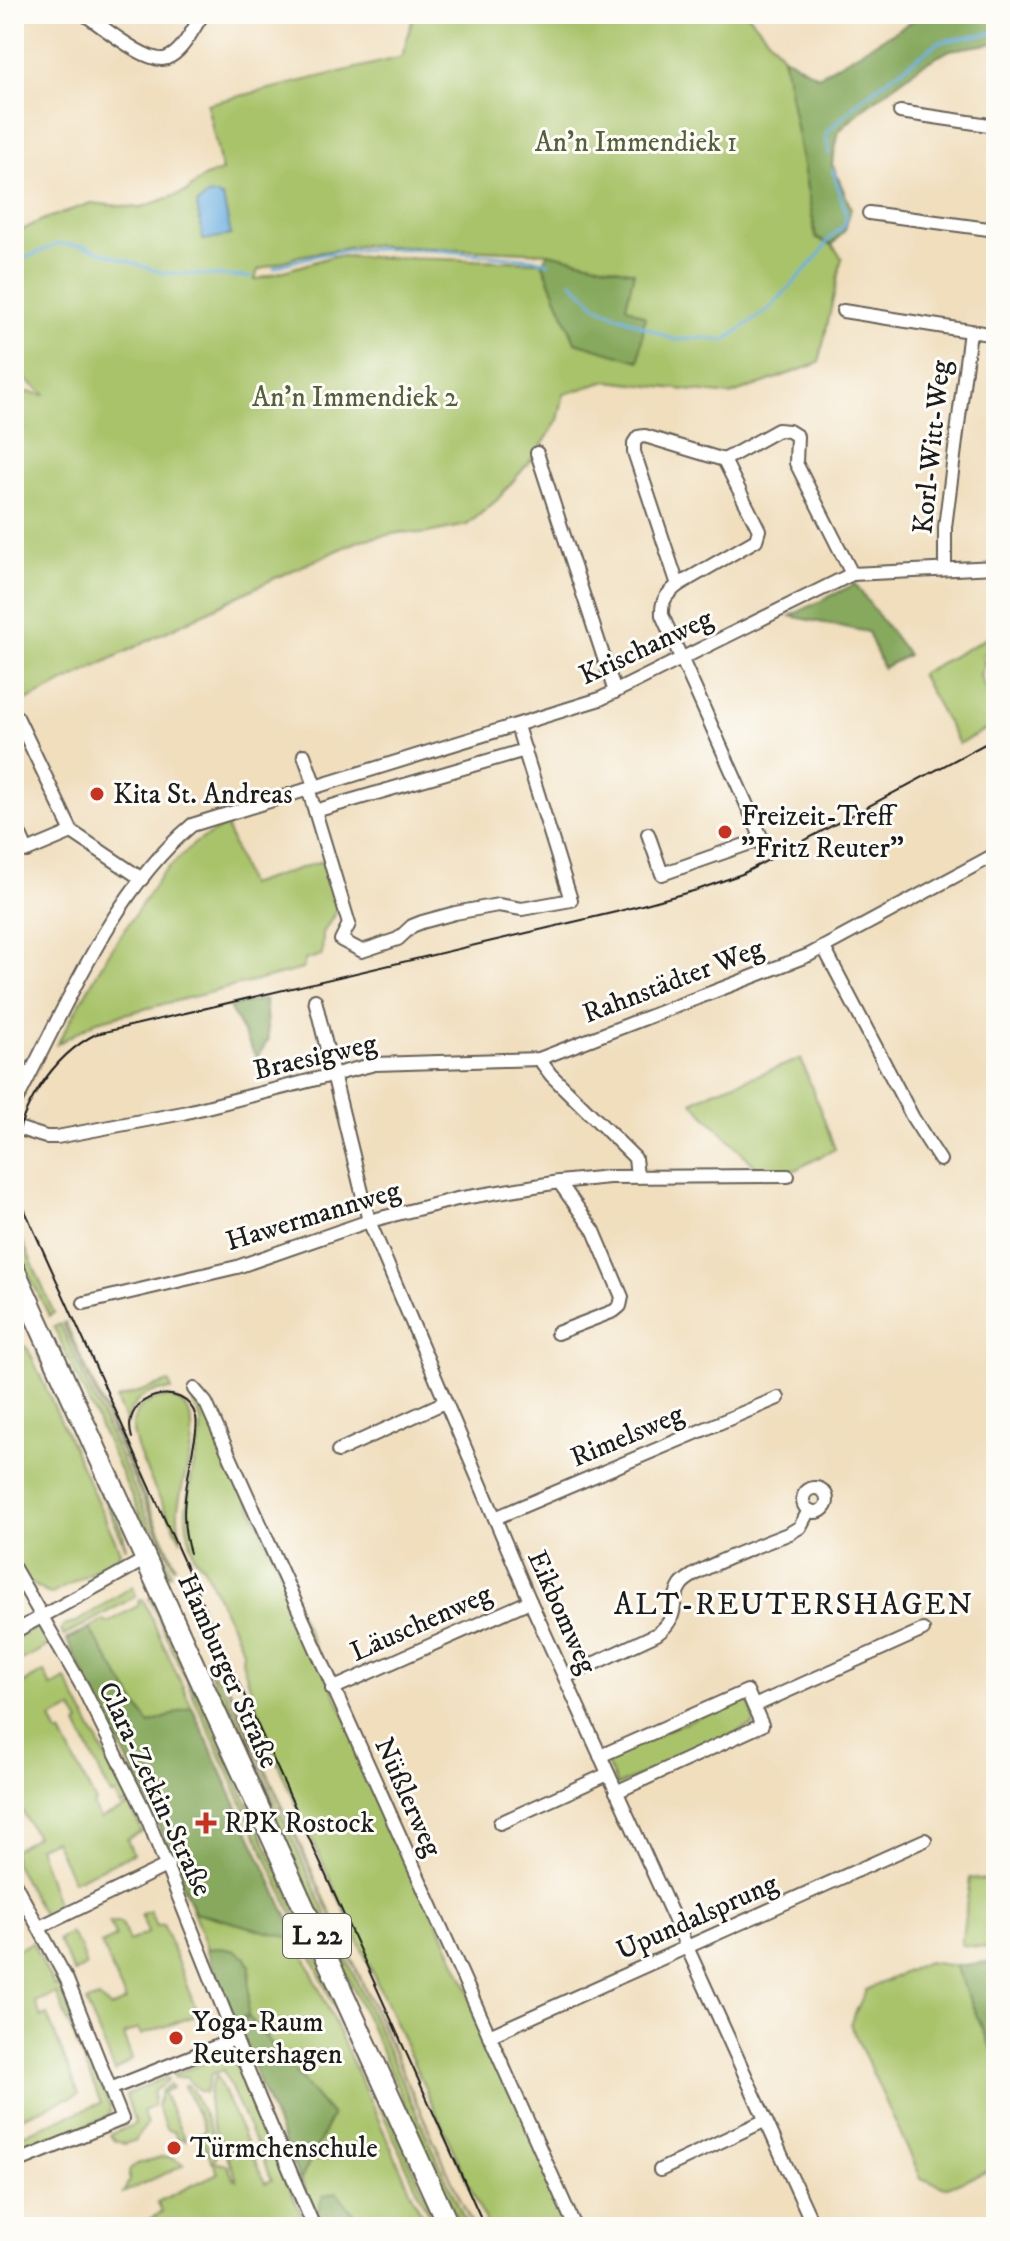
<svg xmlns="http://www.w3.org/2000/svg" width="1010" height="2241" viewBox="0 0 1010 2241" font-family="'IM FELL DW Pica',serif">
	<rect width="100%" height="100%" fill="#fdfcf7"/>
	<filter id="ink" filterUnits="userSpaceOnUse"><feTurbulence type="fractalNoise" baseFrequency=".0125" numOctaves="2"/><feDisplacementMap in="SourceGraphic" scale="16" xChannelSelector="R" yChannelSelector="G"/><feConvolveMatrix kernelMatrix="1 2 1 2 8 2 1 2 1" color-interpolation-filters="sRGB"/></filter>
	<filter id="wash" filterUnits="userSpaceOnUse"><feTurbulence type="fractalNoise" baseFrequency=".006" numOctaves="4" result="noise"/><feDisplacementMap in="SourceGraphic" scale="32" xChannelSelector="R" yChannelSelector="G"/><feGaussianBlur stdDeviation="1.8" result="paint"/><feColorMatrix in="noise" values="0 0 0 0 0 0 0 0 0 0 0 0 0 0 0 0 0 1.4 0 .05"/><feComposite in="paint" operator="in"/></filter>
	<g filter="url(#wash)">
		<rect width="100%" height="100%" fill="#f0debd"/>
		<g fill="#a8c369" stroke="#627042" stroke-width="2" fill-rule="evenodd">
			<path d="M414,14H748L784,57L816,237L832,245L842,258L819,363L730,395L607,381L564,394L558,420L537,453L497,500L467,525L423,534L403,532L361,540L273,579L14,707V390L46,395L14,371V234L42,220L91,203L139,208L186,192L205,176L222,171L207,104L402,57ZM365,245L548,253L572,273L542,262L333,256L255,280L258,270L299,256Z"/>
			<path d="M996,633V647L982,655L985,663L980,675L985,688L996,700V724L959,744L920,674Z"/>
			<path d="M226,825L248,885L325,860L338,908L323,933L322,955L305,960L303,969L97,1021L57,1044L107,956L162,874L195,843Z"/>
			<path d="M801,1059L835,1149L795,1170L760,1171L692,1102L714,1091Z"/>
			<path d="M14,1222L54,1313L49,1316C36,1287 14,1253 14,1222Z"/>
			<path d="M65,1322L176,1566L174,1567L63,1323Z"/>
			<path d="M60,1324L170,1568L171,1574L168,1575L54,1327Z"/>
			<path d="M14,1337L28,1349L120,1551L118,1557L52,1594C41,1593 37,1584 27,1582L14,1560Z"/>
			<path d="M40,1351L123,1533L126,1548L37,1352Z"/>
			<path d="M169,1382L172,1390C148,1389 132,1400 126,1423L116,1399Z"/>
			<path d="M168,1397C214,1409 181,1476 178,1509C177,1520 179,1530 181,1541C170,1517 131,1449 133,1426C134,1406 151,1399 168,1397Z"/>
			<path d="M202,1397L575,2227H488L267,1740L242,1661L243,1650L203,1566L194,1557L187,1526L186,1511L191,1478L201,1433V1419L193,1403Z"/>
			<path d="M133,1586L136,1596L64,1636L61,1630L63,1626L75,1623Z"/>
			<path d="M153,1597L164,1625L166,1624L440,2227H434L149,1598Z"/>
			<path d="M143,1599L427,2227H321L236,2025L176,1866L148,1801L67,1640L104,1620L107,1623L139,1605L138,1601Z"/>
			<path d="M40,1625L51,1644L14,1664V1641Z"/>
			<path d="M221,1670L473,2227L224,1680L217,1671Z"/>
			<path d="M44,1672L51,1687L66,1679L129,1802L120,1806L115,1794L111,1795L77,1725L80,1723L72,1709L51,1719L58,1734L61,1733L96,1803L93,1805L100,1819L130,1805L142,1831L127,1839L133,1854L73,1881L54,1840L38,1847L61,1916L48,1923L14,1863V1850L36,1837L14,1796V1688Z"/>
			<path d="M213,1673L219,1679L237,1717L468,2227H461L211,1674Z"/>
			<path d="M746,1696L755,1719L753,1725L617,1786L604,1757Z"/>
			<path d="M970,1878L996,1881L995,1949L961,1945Z"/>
			<path d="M150,1911L156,1926L163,1924L198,2015L141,2035L138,2029L123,2035L132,2059L115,2072L86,2002L99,1998L111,2008L126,2001L101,1944L116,1937L109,1922H121L129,1941L148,1933L141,1914Z"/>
			<path d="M70,1933L81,1948L86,1966L74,1973L58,1940Z"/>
			<path d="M32,1942L54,1986L58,1985L110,2107V2113L107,2117L29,2150L24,2141L17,2144L14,2138L101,2103L56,1993L35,2002L41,2017L47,2015L79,2094L14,2120V2068L18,2066L14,2056V1952Z"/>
			<path d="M927,1962L955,1966L996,2059V2168L945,2188L921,2178L850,2024L866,1990Z"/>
			<path d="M231,2054L287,2187H289L307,2227H147L144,2222L162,2212L157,2202L218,2173L199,2134L205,2130L184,2086L188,2085L192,2090L218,2144V2153L214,2161L227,2164L233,2178L237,2180C226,2146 194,2111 216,2075L265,2183L272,2180L223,2070L211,2074L205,2093L199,2091L186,2077L175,2078L173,2074Z"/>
			<path d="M166,2077L168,2081L154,2091L153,2106L143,2112L147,2124L134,2141L124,2144L115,2141L110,2135L135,2124L126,2095Z"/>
			<path d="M170,2085L172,2088L163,2092L185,2140L177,2138L174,2132L166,2129L157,2106L161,2091Z"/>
			<path d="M162,2157L174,2159L184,2165L123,2193L129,2181V2171L137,2164Z"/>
		</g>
		<g fill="#86a95d" stroke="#51623c" stroke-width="2">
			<path d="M925,14H996V43L950,50L920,66L864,108L839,131L832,164L851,208L845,230L832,245L816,238L783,56L818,76Z"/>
			<path d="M548,253L634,272L626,306L645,317L639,361L575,342L542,262Z"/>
			<path d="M855,584L908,655L883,668L868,632L790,616Z"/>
			<path d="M265,999L268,1040L257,1058L229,1007Z"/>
			<path d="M89,1628L149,1724L192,1707L298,1940L194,1912L148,1801L67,1640Z"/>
			<path d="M221,1948L236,1951L246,1957L250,1966L248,2015L235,2021L206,1949Z"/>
			<path d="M996,1961V2059L955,1966Z"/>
			<path d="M249,2017L332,2116L300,2181L236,2025Z"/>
			<path d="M337,2192L364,2227H321L316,2216L323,2196Z"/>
		</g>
		<path fill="#6db0e2" stroke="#44667f" stroke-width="2" d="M209,195H217L223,198L231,235L203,240L197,204Z"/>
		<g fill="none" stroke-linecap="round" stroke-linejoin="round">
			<g stroke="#6db0e2" stroke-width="3">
				<path d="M829,153L826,133L861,99L939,42L996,32"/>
				<path d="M14,263L58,244L84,246L163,273L250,277"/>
				<path d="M274,268C356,236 446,252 532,259L549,263"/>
				<path d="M572,282L598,307L675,340L704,338L724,341L769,309L819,255L829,239L844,226L847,216L833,170"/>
			</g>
		</g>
	</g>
	<g filter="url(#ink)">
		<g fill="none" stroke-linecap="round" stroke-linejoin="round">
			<defs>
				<g id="minor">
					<path d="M84,14C101,25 149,66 167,58C183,52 193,28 203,14"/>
					<path d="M900,112L996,126"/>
					<path d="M869,213L996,230"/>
					<path d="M843,311L970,331"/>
					<path d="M537,453L615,692"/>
					<path d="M945,567V527L970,331L996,335"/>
					<path d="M678,585L756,540L759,530L724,460"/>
					<path d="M17,717L72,832L142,879"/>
					<path d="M304,755L315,786"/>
					<path d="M308,788L349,924L341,940L362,951L398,939L412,926L422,922L455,913L498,905L522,909L571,900L517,726"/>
					<path d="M315,811L525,750"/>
					<path d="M14,821L27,851L72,832"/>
					<path d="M648,834L662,874L762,839L662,615C661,600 667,594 678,585L634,452V443L638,437L645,436L724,460L778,430L789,431L797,436L796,463L852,574"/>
					<path d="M824,948L913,1118L940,1160"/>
					<path d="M315,1000L369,1221L530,1601L814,2227"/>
					<path d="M539,1059L551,1075L635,1158L637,1176"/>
					<path d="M14,1105C64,1012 110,894 192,825L600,699L852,574L996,567"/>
					<path d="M14,1127L46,1137H57L183,1113L375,1064L539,1059L809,955L996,854"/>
					<path d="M84,1303L237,1267L369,1221L457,1199L559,1182L609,1177L788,1176"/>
					<path d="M557,1333L614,1311L620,1306L622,1297L594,1231L559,1182"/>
					<path d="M194,1389L206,1403L575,2227"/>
					<path d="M338,1451L445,1402"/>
					<circle cx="815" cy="1500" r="12"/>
					<path d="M495,1518L778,1398"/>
					<path d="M14,1568L83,1688L144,1810L259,2098L314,2227"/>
					<path d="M14,1632L146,1559"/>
					<path d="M565,1677L657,1634C682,1615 668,1604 681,1585C692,1569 769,1542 790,1533L800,1527L809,1510"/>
					<path d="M332,1689L530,1601"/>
					<path d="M754,1706L923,1630"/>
					<path d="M600,1756L747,1691L762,1725L616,1792"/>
					<path d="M500,1823L608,1774"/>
					<path d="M14,1882L67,1980L122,2119L14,2163"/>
					<path d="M40,1927L168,1865"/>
					<path d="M489,2036L925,1840"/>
					<path d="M110,2089L235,2039"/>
					<path d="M660,2170L764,2121"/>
					<path d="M14,2226L15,2227"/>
				</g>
				<path id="primary" d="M14,1269L449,2227"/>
			</defs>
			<use href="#minor" stroke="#666054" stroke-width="16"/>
			<use href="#primary" stroke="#666054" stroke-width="24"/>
			<use href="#minor" stroke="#fff" stroke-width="12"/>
			<use href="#primary" stroke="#fff" stroke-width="20"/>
			<g stroke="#1c1c1c" stroke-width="2">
				<path d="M132,1438C118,1393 186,1378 196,1417C198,1427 195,1439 193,1448C187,1485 178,1516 190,1553"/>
				<path d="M485,2227L26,1213C19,1195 14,1179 14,1159C16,1111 54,1055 96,1034L616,912L697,890L742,874L996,738"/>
			</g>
		</g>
	</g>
	<g fill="#c8321e" stroke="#fdfcf7" stroke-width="3">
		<circle cx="97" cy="794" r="8"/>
		<circle cx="725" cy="832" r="8"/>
		<path d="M202 1811h8v8h8v8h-8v8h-8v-8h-8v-8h8z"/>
		<circle cx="176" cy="2038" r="8"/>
		<circle cx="174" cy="2148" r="8"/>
	</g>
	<g text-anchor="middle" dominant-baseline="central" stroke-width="6" stroke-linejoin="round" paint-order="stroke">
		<rect fill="#fdfcf7" stroke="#605f5e" stroke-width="2" x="283" y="1914" width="68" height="44" rx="6"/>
		<g font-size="26" font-weight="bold" fill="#1c1c1c">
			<text x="317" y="1936">L 22</text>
		</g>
		<g font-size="28" fill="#545f3b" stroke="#fdfcf7">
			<text x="636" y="142">An'n Immendiek 1</text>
			<text x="355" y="397">An'n Immendiek 2</text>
		</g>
		<g font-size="28" fill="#1c1c1c" stroke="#fdfcf7">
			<text transform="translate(932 447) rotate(-84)">Korl-Witt-Weg</text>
			<text transform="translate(646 647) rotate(-25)">Krischanweg</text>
			<text transform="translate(673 981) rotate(-21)">Rahnstädter Weg</text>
			<text transform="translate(315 1057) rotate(-13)">Braesigweg</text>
			<text transform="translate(313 1216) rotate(-17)">Hawermannweg</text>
			<text transform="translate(627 1436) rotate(-23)">Rimelsweg</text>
			<text transform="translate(562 1612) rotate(66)">Eikbomweg</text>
			<text transform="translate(421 1623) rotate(-24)">Läuschenweg</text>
			<text transform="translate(228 1671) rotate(66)">Hamburger Straße</text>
			<text transform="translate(155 1789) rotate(65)">Clara-Zetkin-Straße</text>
			<text transform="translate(408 1797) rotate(66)">Nüßlerweg</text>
			<text transform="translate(697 1917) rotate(-24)">Upundalsprung</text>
		</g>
		<g font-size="28" fill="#1c1c1c" stroke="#fdfcf7" text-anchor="start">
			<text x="113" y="794">Kita St. Andreas</text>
			<text x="741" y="816">Freizeit-Treff<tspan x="741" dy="32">"Fritz Reuter"</tspan></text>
			<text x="224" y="1823">RPK Rostock</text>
			<text x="192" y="2022">Yoga-Raum<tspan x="192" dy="32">Reutershagen</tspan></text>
			<text x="190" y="2148">Türmchenschule</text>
		</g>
		<g font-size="30" letter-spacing="2" fill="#1c1c1c" stroke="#fdfcf7">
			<text x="794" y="1605">ALT-REUTERSHAGEN</text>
		</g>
	</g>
	<rect width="1010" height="2241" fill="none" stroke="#fdfcf7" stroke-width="48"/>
</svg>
